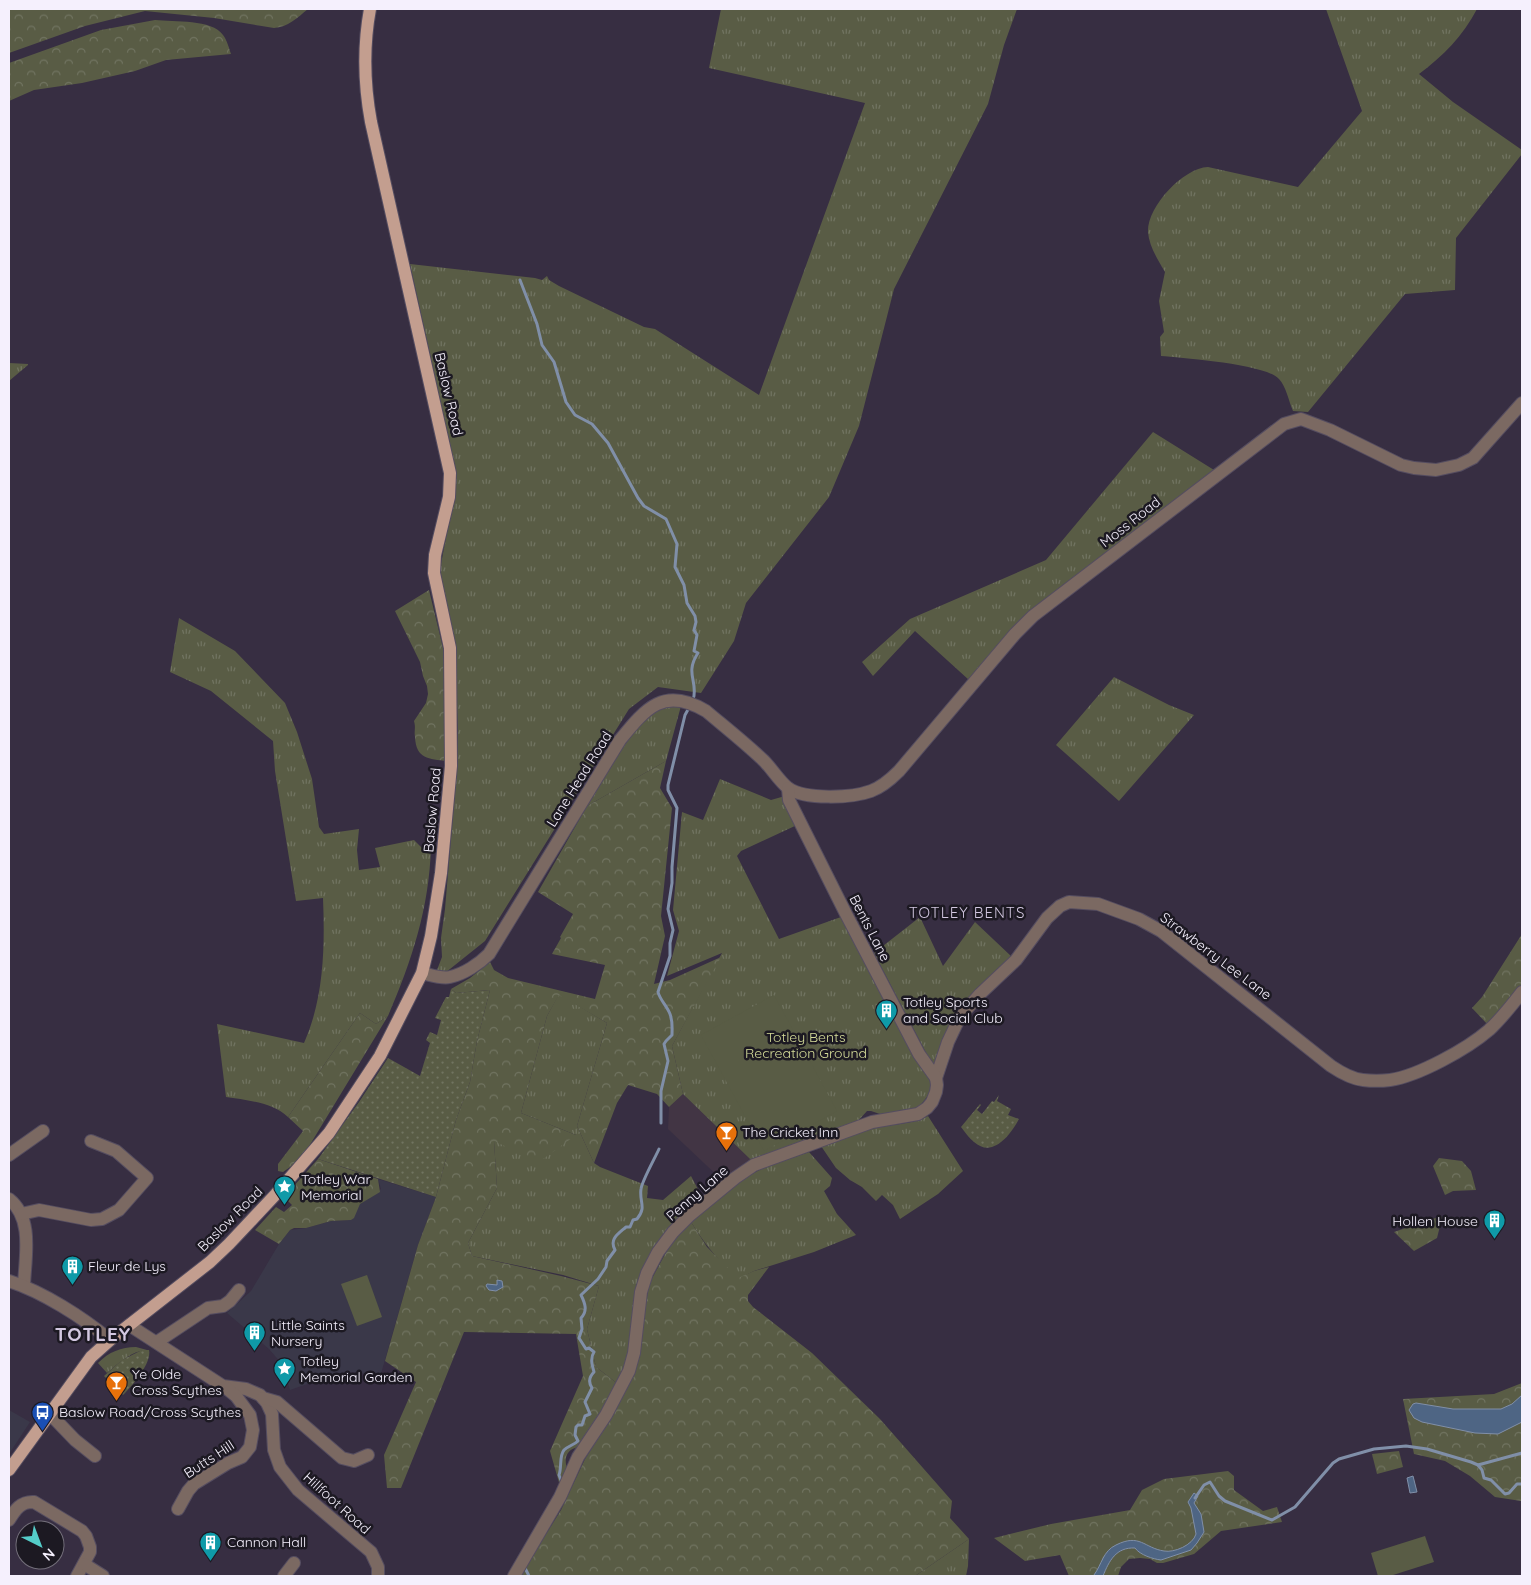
<svg xmlns="http://www.w3.org/2000/svg" width="1531" height="1585" viewBox="0 0 1531 1585" font-family="Quicksand,sans-serif">
	<defs>
		<pattern id="grass-tufts" width="24" height="20" patternUnits="userSpaceOnUse" patternTransform="scale(1.25)"><rect width="24" height="20" fill="#595c45"/><path d="M3 7l-1-3M5 7V3M7 7l1-3M15 17l-1-3M17 17v-4M19 17l1-3" fill="none" stroke="#717461"/></pattern>
		<pattern id="forest-crowns" width="20" height="18" patternUnits="userSpaceOnUse" patternTransform="scale(1.25)"><rect width="20" height="18" fill="#595c45"/><path d="M2 6a3 3 0 1 1 6 0M12 15a3 3 0 1 1 6 0" fill="none" stroke="#717461"/></pattern>
		<pattern id="garden-dots" width="8" height="8" patternUnits="userSpaceOnUse" patternTransform="scale(1.25)"><rect width="8" height="8" fill="#595c45"/><path d="M2 2h.1M6 6h.1" fill="none" stroke="#717461" stroke-width="1.8" stroke-linecap="round"/></pattern>
	</defs>
	<rect width="100%" height="100%" fill="#372e42"/>
	<path fill="#423544" d="M683,1094L751,1160L723,1181L668,1129L669,1107Z"/>
	<g fill="#3a3849">
		<path d="M378,1179L436,1197L418,1245L380,1377L356,1372L339,1373L290,1390L282,1364L269,1349L227,1313L251,1291L279,1244L290,1230L306,1228L331,1221L351,1220L360,1204L381,1189Z"/>
		<path d="M9,1410L30,1422L9,1454Z"/>
	</g>
	<g fill="url(#grass-tufts)">
		<path d="M721,9H1017L1004,45L988,104L894,289L859,426L829,497L746,603L734,641L701,693L658,687L629,709L485,941L445,973L437,970L442,957L441,938L445,909L456,779L458,731L455,658L440,569L455,491L456,472L410,264L535,278L542,280L547,276L549,280L559,286L644,327L655,329L759,395L865,103L709,68Z"/>
		<path d="M1326,9H1477C1463,36 1443,56 1419,74L1453,102L1522,150V154L1456,238L1455,290L1405,294L1308,412L1293,411C1289,402 1286,386 1279,379C1266,364 1183,358 1161,356L1160,337L1164,332L1159,301L1165,272C1158,260 1149,246 1148,232C1147,207 1183,168 1208,167L1298,187L1362,111Z"/>
		<path d="M9,363L28,364V365L9,381Z"/>
		<path d="M1153,432L1214,470L1081,572L969,680L915,631L873,676L862,662L910,619L1046,560Z"/>
		<path d="M179,618L235,651L285,703L297,732L312,779L319,827L324,834L359,829L357,850L359,870L380,867L375,848L414,840L422,848L431,847C429,909 412,960 388,1016L376,1024L360,1013L288,1117C272,1102 245,1100 226,1097L217,1024L304,1043C324,998 325,947 323,898L296,901L275,771L273,741L211,691L170,672Z"/>
		<path d="M1114,677L1169,705L1194,715L1119,801L1056,745Z"/>
		<path d="M681,706L666,761L587,806L630,736L651,713L665,707Z"/>
		<path d="M720,779L771,800L785,796L797,825L741,851L737,856L779,939L841,917L930,1079V1093L919,1107L883,1115L871,1111H867L858,1121L751,1160L683,1094L672,1046L722,953L667,976L679,931L673,910L682,812L703,820Z"/>
		<path d="M920,917L943,966L975,922L1012,957L953,1017L933,1066L874,953Z"/>
		<path d="M559,994L607,1023L577,1126L594,1163L600,1167L648,1186L647,1198L663,1200L691,1176L701,1195L700,1200L657,1244L628,1361L618,1384L596,1367L587,1329L599,1286L563,1275L472,1256L468,1243L497,1188L494,1141L576,1135L521,1113L547,1016Z"/>
		<path d="M928,1116L963,1171L938,1194L900,1219L893,1205L882,1195L876,1201L862,1187L850,1180L836,1168L821,1146C835,1141 850,1133 864,1129C887,1123 906,1127 928,1116Z"/>
		<path d="M809,1152L832,1178L830,1186L824,1191L837,1214L856,1235L814,1252L754,1271L738,1279C718,1260 706,1246 691,1222L736,1183L763,1168Z"/>
		<path d="M136,1347L147,1350C131,1351 119,1363 107,1373L98,1363C109,1352 121,1347 136,1347Z"/>
		<path d="M969,1539L968,1566L966,1576H915Z"/>
	</g>
	<g fill="url(#forest-crowns)">
		<path d="M9,9H308C297,18 288,27 274,28L214,18L145,11L85,26L9,53Z"/>
		<path d="M155,20C174,22 212,19 223,35C227,40 229,48 231,54L166,60L135,71L82,83L34,90L9,101V63L101,30Z"/>
		<path d="M429,590L443,648L445,672L447,761C429,759 416,759 415,737C414,730 416,728 414,721L426,703L428,694L427,686L423,676L420,662L395,611Z"/>
		<path d="M666,761L660,788L672,808L661,916L665,936L654,984L670,980L721,957L672,1046L683,1094L669,1107L657,1094L628,1085L617,1103L594,1163L577,1126L607,1023L559,995L547,1016L521,1113L576,1135L539,1162L494,1141L497,1188L468,1243L472,1256L561,1276L599,1286L587,1329L596,1367L618,1384L579,1447C566,1449 563,1459 568,1471L560,1486L550,1451L583,1376L576,1334L464,1332L401,1488H387L384,1455L416,1382L385,1361L418,1245L436,1197L456,1120L470,1082L477,1041L490,990L456,993L451,989L470,978L490,962L494,970L508,978L595,999L605,965L552,954L561,938L560,937L573,914L538,892L587,806Z"/>
		<path d="M1522,934V985L1488,1025L1472,1008L1482,997Z"/>
		<path d="M360,1013L376,1024L388,1016L308,1148L293,1165L283,1172L278,1171V1164L303,1131L288,1117Z"/>
		<path d="M1439,1158L1462,1161L1471,1171L1476,1190L1453,1191L1445,1195L1433,1166Z"/>
		<path d="M318,1159L378,1179L380,1192L360,1204L354,1218L351,1220L331,1221L306,1228H294L290,1230L279,1244L255,1230L276,1207L284,1212L292,1205L284,1197Z"/>
		<path d="M1441,1216L1442,1218L1437,1238L1414,1251L1394,1232Z"/>
		<path d="M691,1222L707,1247L738,1278L754,1271L769,1267L748,1295V1301L753,1307L812,1353L880,1419L952,1501L950,1518L969,1539L915,1576H520L561,1510L585,1459L615,1411L637,1362L649,1284L670,1245Z"/>
		<path d="M1522,1383V1499L1521,1501L1495,1497L1470,1476L1445,1461L1414,1454L1403,1399L1494,1394Z"/>
		<path d="M1399,1451L1403,1467L1377,1474L1372,1454Z"/>
		<path d="M1228,1471L1234,1476V1490L1263,1511L1277,1507L1282,1522L1221,1531L1194,1554L1163,1563H1157L1150,1559L1140,1558L1129,1559L1121,1567L1118,1576H1069L1060,1555L1025,1561L994,1538L1051,1524L1130,1510L1142,1490L1164,1479Z"/>
	</g>
	<g fill="url(#garden-dots)">
		<path d="M451,989L456,993L490,990L477,1041L470,1082L456,1120L436,1197L318,1159L359,1102L388,1058L420,1076L430,1043L426,1040L430,1032L437,1035L441,1020L435,1018L446,997H449Z"/>
		<path d="M999,1095L997,1101L1011,1109L1008,1115L1019,1119C1011,1134 993,1159 974,1142C969,1138 965,1132 961,1127L980,1104L981,1105L977,1110L982,1114L992,1101L994,1102Z"/>
		<path d="M142,1350H149C152,1363 132,1386 123,1395L104,1376L122,1360Z"/>
	</g>
	<g fill="#595c45">
		<path d="M774,995L837,1111L764,1151L701,1035Z"/>
		<path d="M367,1275L382,1317L357,1326L341,1284Z"/>
		<path d="M1425,1536L1434,1562L1390,1576H1378L1371,1553Z"/>
	</g>
	<g fill="#4e6584" stroke="#808fa8">
		<path d="M497,1280L502,1281L503,1287L496,1291L489,1290L486,1286L487,1284L497,1285Z"/>
		<path d="M1522,1395V1422L1498,1434L1475,1433L1422,1422L1414,1418L1409,1410L1413,1404L1416,1403L1453,1409H1501L1512,1404Z"/>
		<path d="M1413,1476L1417,1492L1410,1493L1407,1478Z"/>
		<path d="M1194,1493L1198,1496L1194,1503L1201,1514L1204,1532L1197,1543L1191,1550L1161,1560C1153,1559 1140,1555 1135,1548C1116,1547 1109,1561 1103,1576H1095L1094,1575C1102,1564 1103,1551 1116,1545C1140,1533 1144,1548 1164,1551C1174,1553 1193,1545 1196,1534L1191,1508L1188,1502Z"/>
	</g>
	<g fill="none" stroke-linecap="round" stroke-linejoin="round">
		<g stroke="#808fa8" stroke-width="3">
			<path d="M520,280L537,324L542,345L554,362L566,402L575,415L592,424L608,443L638,498L644,506L666,519L677,544L675,567L684,585L687,603L695,616L696,622L694,630L697,635L694,651L698,653C684,674 699,682 693,700"/>
			<path d="M661,1123V1091L668,1061L664,1044L666,1041L672,1035C672,1028 673,1022 670,1014C667,1006 660,1000 658,992L670,956V943L673,930L668,909L672,883V867L677,808L668,790V785L685,715L690,706"/>
			<path d="M1478,1465L1482,1470L1484,1478L1491,1480L1505,1494L1509,1493L1517,1484H1522"/>
			<path d="M562,1483L559,1475C562,1467 559,1456 564,1450C568,1446 574,1445 578,1441L575,1435L576,1427L578,1425H582L585,1416L590,1414L585,1402L592,1388C588,1382 589,1377 594,1372C592,1365 590,1358 594,1352L589,1348L586,1349L579,1338L582,1329L581,1318C588,1311 585,1303 581,1295L598,1279L606,1267L607,1261L615,1250C609,1239 618,1234 626,1227H630L633,1220L637,1219C647,1207 639,1202 641,1189C642,1181 655,1158 659,1149"/>
			<path d="M1195,1498L1204,1485L1210,1482L1219,1496L1225,1501L1272,1520L1295,1507L1333,1463L1339,1459L1374,1449L1406,1446L1427,1449L1471,1462L1478,1465L1522,1453"/>
			<path d="M525,1568L529,1576"/>
		</g>
		<defs>
			<g id="minor">
				<path d="M422,973C431,975 441,979 450,977C464,974 479,964 489,954L620,740C646,708 664,686 706,711C725,727 744,742 762,759C771,767 778,780 788,788C805,800 852,798 871,791C882,787 891,779 899,771L1015,634L1033,616L1284,424L1301,419L1330,430L1401,465L1414,468L1436,470L1459,465L1473,458L1522,403"/>
				<path d="M936,1078L948,1042L957,1023L966,1010L980,994L1016,960L1047,918L1060,906L1069,902L1098,904L1139,919L1161,931L1331,1066C1340,1072 1352,1079 1363,1080C1371,1081 1382,1081 1390,1080C1418,1076 1467,1049 1489,1030C1501,1019 1512,1005 1522,992"/>
				<path d="M9,1155L43,1131"/>
				<path d="M9,1199C34,1219 25,1257 24,1286"/>
				<path d="M21,1214L39,1210L91,1220L102,1219L119,1210L147,1178L116,1151L91,1141"/>
				<path d="M9,1281C43,1292 82,1317 110,1340"/>
				<path d="M129,1325L223,1386L246,1389L260,1395L267,1403L272,1414L274,1450L280,1467L298,1490L371,1552L378,1567V1576"/>
				<path d="M157,1342L208,1308L223,1306L230,1301L239,1290"/>
				<path d="M263,1398L277,1402L342,1458L354,1461L368,1455"/>
				<path d="M50,1414L75,1440L95,1456"/>
				<path d="M178,1509L188,1491L194,1484L228,1463L242,1457L250,1447L253,1430L250,1415L236,1396L225,1387"/>
				<path d="M9,1520C15,1510 21,1501 34,1502L82,1531L86,1536L90,1547V1552L77,1576"/>
				<path d="M84,1564L103,1576"/>
				<path d="M284,1576L294,1563"/>
				<path d="M514,1576L560,1497L578,1457L606,1415L629,1371L634,1353L641,1292L647,1273L658,1252L673,1232L690,1215L735,1178L754,1165L872,1122L918,1114L927,1108L932,1102L936,1092L937,1085L936,1078L919,1054L846,914L789,800L788,788"/>
			</g>
			<path id="major" d="M9,1470L91,1357L110,1340L210,1262L229,1244L276,1194L329,1133L380,1056L422,973L431,936L441,873L451,766L450,648L434,573L435,555L449,497L450,473L371,122C364,84 363,47 370,9"/>
		</defs>
		<use href="#minor" stroke="#554d60" stroke-width="14"/>
		<use href="#major" stroke="#554d60" stroke-width="14"/>
		<use href="#minor" stroke="#7b6962" stroke-width="12"/>
		<use href="#major" stroke="#c39e8f" stroke-width="12"/>
	</g>
	<defs>
		<symbol id="building-pin" viewBox="-11 -11 22 30"><path d="M0 17L-7.5 6A9.5 9.5 0 1 1 7.5 6Z" fill="#0f9aa8" stroke="#1c1922"/><path d="M-4-6H4V6H1V3H-1V6H-4ZM-2.5-4.3h1.7v1.8h-1.7ZM.8-4.3h1.7v1.8H.8ZM-2.5-1h1.7V.8h-1.7ZM.8-1h1.7V.8H.8Z" fill="#fff"/></symbol>
		<symbol id="bar-pin" viewBox="-11 -11 22 30"><path d="M0 17L-7.5 6A9.5 9.5 0 1 1 7.5 6Z" fill="#e8710a" stroke="#1c1922"/><path d="M-6-5H6L.8 .8V4.5H3.5V6h-7V4.5H-.8V.8Z" fill="#fff"/></symbol>
		<symbol id="sight-pin" viewBox="-11 -11 22 30"><path d="M0 17L-7.5 6A9.5 9.5 0 1 1 7.5 6Z" fill="#0f9aa8" stroke="#1c1922"/><path d="M0-6L1.8-2.2L6-1.7L2.9 1.2L3.7 5.4L0 3.3L-3.7 5.4L-2.9 1.2L-6-1.7L-1.8-2.2Z" fill="#fff"/></symbol>
		<symbol id="bus-pin" viewBox="-11 -11 22 30"><path d="M0 17L-7.5 6A9.5 9.5 0 1 1 7.5 6Z" fill="#1a4fb4" stroke="#1c1922"/><path d="M-5-6H5V4H4V6H2V4H-2V6H-4V4H-5ZM-3.5-4V0h7V-4ZM-3.5 1.2v1.5H-2V1.2ZM2 1.2v1.5H3.5V1.2Z" fill="#fff"/></symbol>
	</defs>
	<g fill-rule="evenodd">
		<use href="#building-pin" x="874" y="998" width="25" height="34"/>
		<use href="#bar-pin" x="714" y="1120" width="25" height="34"/>
		<use href="#sight-pin" x="272" y="1174" width="25" height="34"/>
		<use href="#building-pin" x="1482" y="1208" width="25" height="34"/>
		<use href="#building-pin" x="60" y="1254" width="25" height="34"/>
		<use href="#building-pin" x="242" y="1320" width="25" height="34"/>
		<use href="#sight-pin" x="272" y="1356" width="25" height="34"/>
		<use href="#bar-pin" x="104" y="1370" width="25" height="34"/>
		<use href="#bus-pin" x="30" y="1400" width="25" height="34"/>
		<use href="#building-pin" x="198" y="1530" width="25" height="34"/>
	</g>
	<g text-anchor="middle" dominant-baseline="central" stroke-width="5" stroke-linejoin="round" paint-order="stroke">
		<g font-size="14" fill="#f5f0fd" stroke="#1c1922">
			<text transform="translate(449 394) rotate(77)">Baslow Road</text>
			<text transform="translate(1130 522) rotate(-38)">Moss Road</text>
			<text transform="translate(579 779) rotate(-58)">Lane Head Road</text>
			<text transform="translate(432 810) rotate(-85)">Baslow Road</text>
			<text transform="translate(870 928) rotate(63)">Bents Lane</text>
			<text transform="translate(1216 956) rotate(37)">Strawberry Lee Lane</text>
			<text transform="translate(697 1193) rotate(-41)">Penny Lane</text>
			<text transform="translate(230 1219) rotate(-45)">Baslow Road</text>
			<text transform="translate(209 1459) rotate(-33)">Butts Hill</text>
			<text transform="translate(337 1503) rotate(42)">Hillfoot Road</text>
		</g>
		<g font-size="14" fill="#f5f0fd" stroke="#1c1922" text-anchor="start">
			<text x="903" y="1002">Totley Sports<tspan x="903" dy="16">and Social Club</tspan></text>
			<text x="742" y="1132">The Cricket Inn</text>
			<text x="301" y="1179">Totley War<tspan x="301" dy="16">Memorial</tspan></text>
			<text x="1478" y="1221" text-anchor="end">Hollen House</text>
			<text x="88" y="1266">Fleur de Lys</text>
			<text x="271" y="1325">Little Saints<tspan x="271" dy="16">Nursery</tspan></text>
			<text x="300" y="1361">Totley<tspan x="300" dy="16">Memorial Garden</tspan></text>
			<text x="132" y="1374">Ye Olde<tspan x="132" dy="16">Cross Scythes</tspan></text>
			<text x="59" y="1412">Baslow Road/Cross Scythes</text>
			<text x="227" y="1542">Cannon Hall</text>
		</g>
		<g font-size="14" fill="#d5dc99" stroke="#1c1922">
			<text x="806" y="1037">Totley Bents<tspan x="806" dy="16">Recreation Ground</tspan></text>
		</g>
		<g font-size="15" letter-spacing="1" fill="#d3c8e1" stroke="#1c1922">
			<text x="967" y="912">TOTLEY BENTS</text>
		</g>
		<g font-size="19" font-weight="bold" letter-spacing="1" fill="#d3c8e1" stroke="#1c1922">
			<text x="93" y="1334">TOTLEY</text>
		</g>
	</g>
	<rect width="1531" height="1585" fill="none" stroke="#f5f0fd" stroke-width="20"/>
	<g transform="translate(40 1545) rotate(138)"><circle r="24" fill="#1c1922" stroke="#736f7a"/>
	<path d="M0-4L9 19L0 12L-9 19Z" fill="#54cdc9"/>
	<text y="-8" font-size="14" font-weight="bold" text-anchor="middle" fill="#f5f0fd">N</text>
	</g>
</svg>
